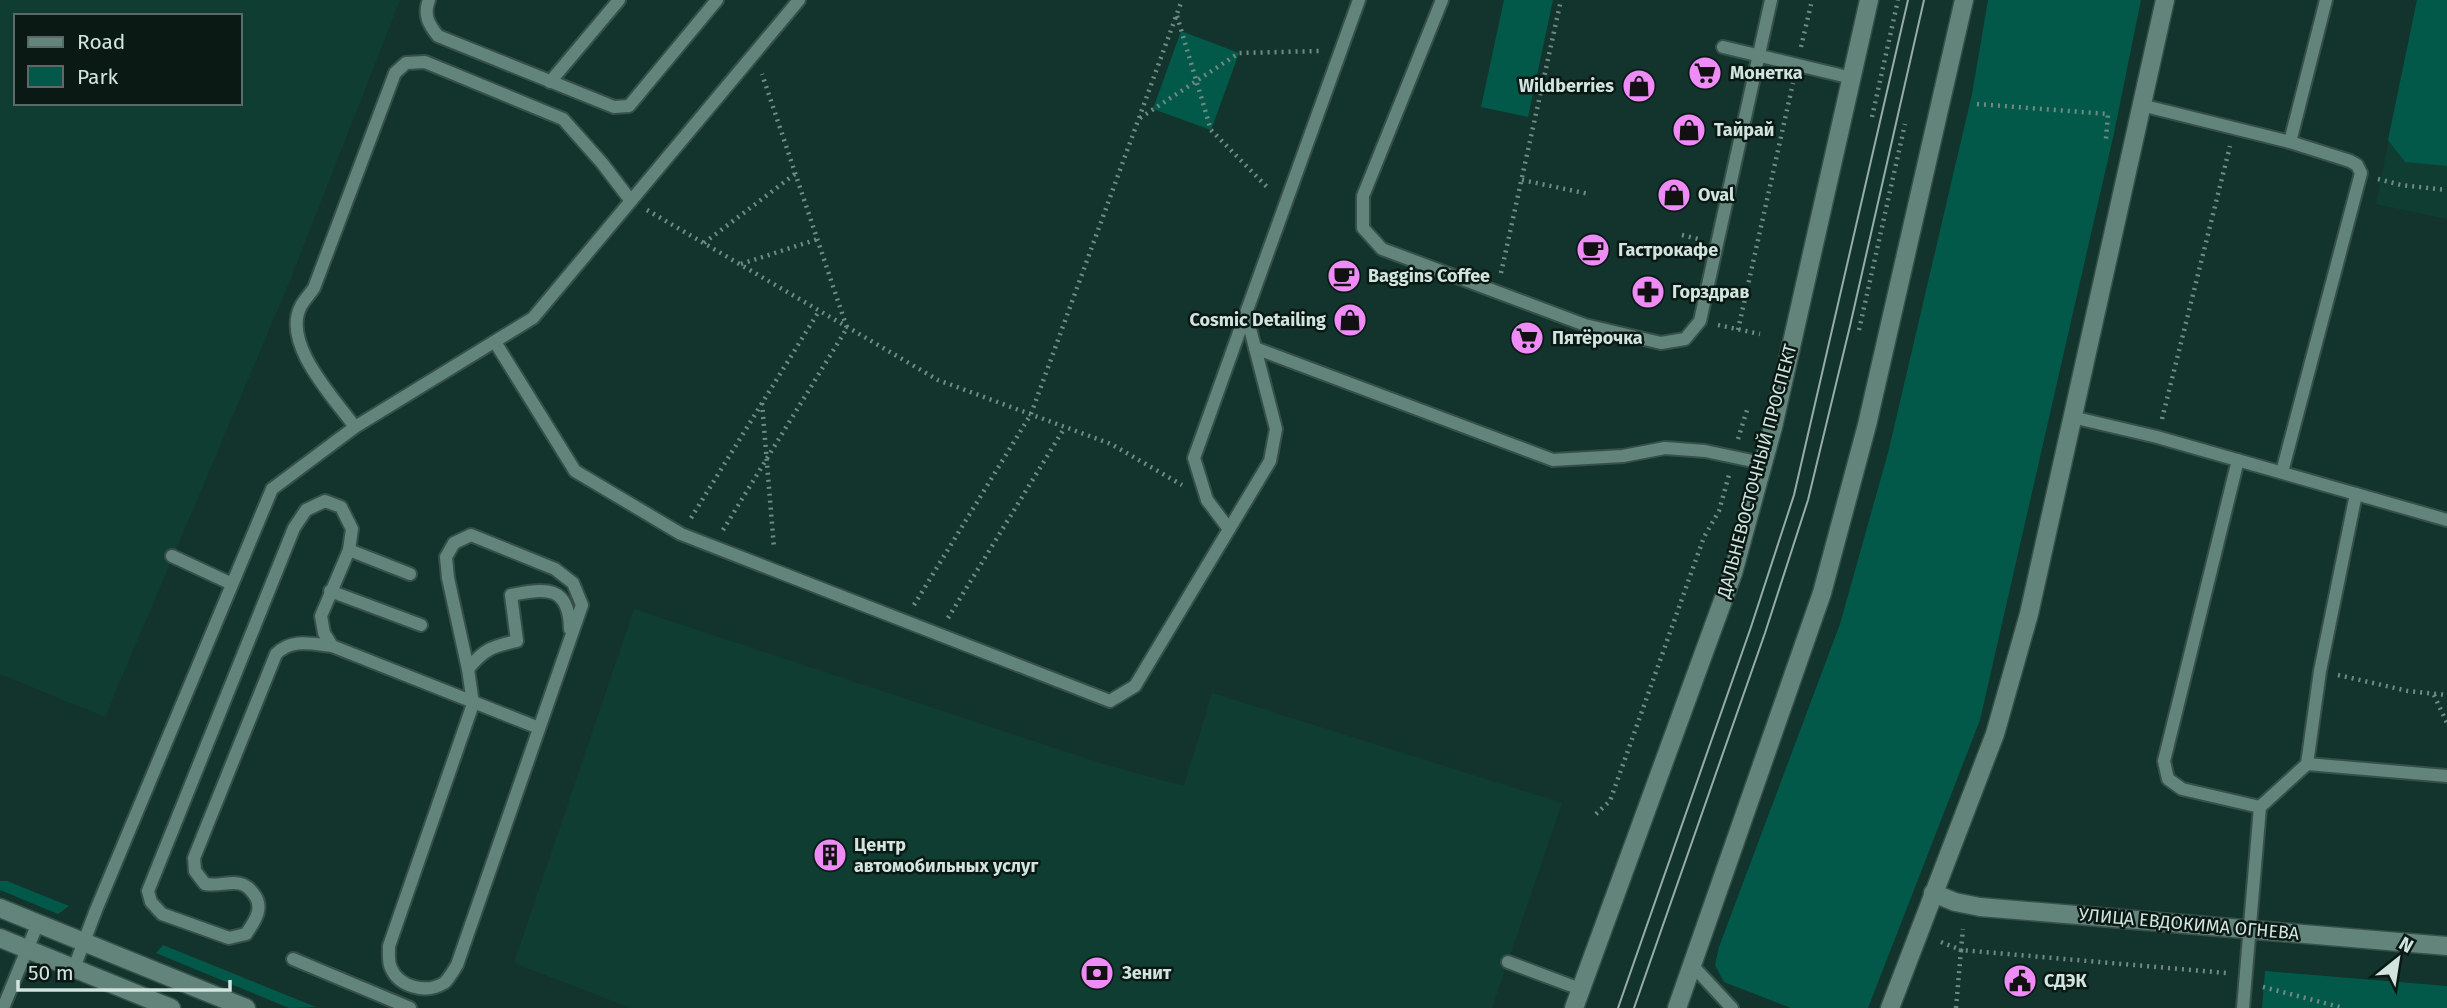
<svg xmlns="http://www.w3.org/2000/svg" width="2447" height="1008" viewBox="0 0 2447 1008" font-family="'Fira Sans',sans-serif">
	<rect width="100%" height="100%" fill="#13342c"/>
	<g fill="#103d32" fill-rule="evenodd">
		<path d="M0,0H400L291,278L105,717L0,674ZM16,16H240V103H16Z"/>
		<path d="M2417,0H2447V219L2376,204Z"/>
		<path d="M634,609L1106,765L1184,786L1212,693L1562,803L1492,1008H631L514,963Z"/>
	</g>
	<g fill="#035949">
		<path d="M1504,0H1553L1528,117L1481,107Z"/>
		<path d="M1988,0H2141L2114,133L1980,720L1868,1008H1791L1724,982L1715,965L1719,947L1840,624L1888,453L1972,94Z"/>
		<path d="M2417,0H2447V166L2405,162L2388,140Z"/>
		<path d="M1181,31L1239,53L1211,130L1153,109Z"/>
		<path d="M0,881H7L69,906L58,914L0,890Z"/>
		<path d="M163,945L316,1007L289,1008L156,953Z"/>
		<path d="M2265,971L2447,986V1008H2262Z"/>
	</g>
	<g fill="none" stroke-linecap="round" stroke-linejoin="round">
		<defs>
			<g id="service">
				<path d="M429,0C423,15 429,25 438,36L614,107L629,106L717,0"/>
				<path d="M1442,0L1363,196V228L1382,249L1585,325L1661,343L1685,339L1700,321L1771,0"/>
				<path d="M1723,47L1852,78"/>
				<path d="M550,82L619,0"/>
				<path d="M2141,105L2290,142L2350,161L2357,165L2361,173L2282,472"/>
				<path d="M2290,142L2326,0"/>
				<path d="M495,342L575,471L681,534L1110,701L1135,686L1270,461L1276,429L1246,313L1359,0"/>
				<path d="M1255,348L1553,460L1623,456L1665,448L1705,451L1762,463"/>
				<path d="M2072,417L2157,437L2447,520"/>
				<path d="M355,427C334,398 281,343 301,306C304,300 310,294 314,288L395,73L406,63L425,62L563,119L602,163L631,201"/>
				<path d="M2238,460L2164,761L2168,779L2182,789L2260,807"/>
				<path d="M1229,529L1207,500L1194,458L1246,313"/>
				<path d="M471,535L555,569L573,583L582,605L457,965C453,971 449,979 444,983C426,994 399,987 391,968C388,962 389,953 389,946L473,704L468,669L448,578L446,557L454,543Z"/>
				<path d="M349,550L410,574"/>
				<path d="M172,556L232,584"/>
				<path d="M330,591L421,625"/>
				<path d="M332,646L324,633L321,616L349,550L352,529L341,507L325,501L306,510L294,528L148,891L151,902L162,914L229,938L246,934C255,921 265,907 253,893C248,886 243,883 234,883C223,883 216,886 205,884L195,871L194,858L276,654C292,638 311,644 332,646L539,728"/>
				<path d="M468,669C484,649 493,646 517,641L511,595C546,588 569,585 570,629"/>
				<path d="M2307,764L2447,776"/>
				<path d="M293,959L410,1008"/>
				<path d="M1508,962L1580,989"/>
				<path d="M1692,965L1732,1008"/>
				<path d="M74,968L96,910L272,489L355,427L533,318L799,0"/>
				<path d="M3,1008L38,923"/>
				<path d="M2243,1008L2260,807L2307,764L2320,671L2356,494"/>
			</g>
			<g id="minor">
				<path d="M1933,893L1955,902L1980,907L2447,946"/>
				<path d="M1890,1008L1995,734L2029,614L2165,0"/>
			</g>
			<g id="tertiary">
				<path d="M0,908L246,1008"/>
				<path d="M0,938L171,1008"/>
			</g>
			<g id="secondary">
				<path d="M1574,1008L1733,573L1773,427L1869,0"/>
				<path d="M1677,1008L1822,593L1867,425L1964,0"/>
			</g>
		</defs>
		<use href="#service" stroke="#365049" stroke-width="16"/>
		<use href="#minor" stroke="#365049" stroke-width="21"/>
		<use href="#tertiary" stroke="#365049" stroke-width="21"/>
		<use href="#secondary" stroke="#365049" stroke-width="21"/>
		<g stroke="#708a83" stroke-width="4.5" stroke-dasharray="2 5" stroke-linecap="butt">
			<path d="M1177,16L1211,130L1269,189"/>
			<path d="M1801,47L1812,0"/>
			<path d="M1977,104L2108,114L2106,139"/>
			<path d="M1872,117L1898,0"/>
			<path d="M1140,118L1239,53L1321,51"/>
			<path d="M2378,179L2401,185L2447,190"/>
			<path d="M1522,180L1589,194"/>
			<path d="M647,210L938,380L1111,444L1182,485"/>
			<path d="M1682,235L1698,239"/>
			<path d="M704,243L795,174"/>
			<path d="M741,264L818,239"/>
			<path d="M1501,273L1561,0"/>
			<path d="M1718,325L1760,334"/>
			<path d="M1738,330L1793,83"/>
			<path d="M1859,330L1905,124"/>
			<path d="M762,403L774,548"/>
			<path d="M2162,419L2230,146"/>
			<path d="M1738,439L1747,410"/>
			<path d="M691,518L819,311"/>
			<path d="M723,530L847,328L762,74"/>
			<path d="M914,605L1031,414L1182,0"/>
			<path d="M948,618L1065,427"/>
			<path d="M2338,675L2408,691L2447,695"/>
			<path d="M2434,695L2447,723"/>
			<path d="M1596,814L1610,801L1704,537L1719,511L1729,475"/>
			<path d="M1941,942L1961,950L1963,929"/>
			<path d="M2263,987L2344,1008"/>
			<path d="M1956,1008L1961,950L2226,973"/>
		</g>
		<use href="#service" stroke="#62847a" stroke-width="12"/>
		<use href="#minor" stroke="#62847a" stroke-width="18"/>
		<use href="#tertiary" stroke="#62847a" stroke-width="18"/>
		<use href="#secondary" stroke="#62847a" stroke-width="18"/>
		<g stroke="#96ada6" stroke-width="2">
			<path d="M1618,1008L1751,627L1794,495L1908,0"/>
			<path d="M1634,1008L1765,633L1808,500L1850,326L1924,0"/>
		</g>
	</g>
	<defs>
		<symbol id="supermarket-disc" viewBox="-11 -11 22 22"><circle r="9.5" fill="#ef8bf7" stroke="#0b1915"/><path d="M-6-5.5h2.5l.6 2H6L4.5 2H-2.5L-4.4-4H-6ZM-1.5 3.2a1.3 1.3 0 1 0 .1 0ZM3 3.2a1.3 1.3 0 1 0 .1 0Z" fill="#111"/></symbol>
		<symbol id="shop-disc" viewBox="-11 -11 22 22"><circle r="9.5" fill="#ef8bf7" stroke="#0b1915"/><path d="M-5-2.5h2.3a2.7 3.5 0 0 1 5.4 0H5L5.5 6h-11ZM-1.5-2.5h3a1.5 2.3 0 0 0-3 0Z" fill="#111"/></symbol>
		<symbol id="cafe-disc" viewBox="-11 -11 22 22"><circle r="9.5" fill="#ef8bf7" stroke="#0b1915"/><path d="M-5.5-4.5H6V0H3Q3 3.5 0 3.5H-2.5Q-5.5 3.5-5.5 0ZM3-3.2v2h1.7v-2ZM-6 4.5H4V6H-6Z" fill="#111"/></symbol>
		<symbol id="pharmacy-disc" viewBox="-11 -11 22 22"><circle r="9.5" fill="#ef8bf7" stroke="#0b1915"/><path d="M-2-6h4v4h4v4h-4v4h-4v-4h-4v-4h4Z" fill="#111"/></symbol>
		<symbol id="building-disc" viewBox="-11 -11 22 22"><circle r="9.5" fill="#ef8bf7" stroke="#0b1915"/><path d="M-4-6H4V6H1V3H-1V6H-4ZM-2.5-4.3h1.7v1.8h-1.7ZM.8-4.3h1.7v1.8H.8ZM-2.5-1h1.7V.8h-1.7ZM.8-1h1.7V.8H.8Z" fill="#111"/></symbol>
		<symbol id="bank-disc" viewBox="-11 -11 22 22"><circle r="9.5" fill="#ef8bf7" stroke="#0b1915"/><path d="M-6-4H6V4H-6ZM0-2.3a2.3 2.3 0 1 0 0 4.6a2.3 2.3 0 1 0 0-4.6Z" fill="#111"/></symbol>
		<symbol id="civic-disc" viewBox="-11 -11 22 22"><circle r="9.5" fill="#ef8bf7" stroke="#0b1915"/><path d="M-.6-6.5H3V-4.5H.6V-3L4-1V1h2V6H-6V1h2V-1L-.6-3ZM-1.2 2.5V6h2.4V2.5Z" fill="#111"/></symbol>
	</defs>
	<g fill-rule="evenodd">
		<use href="#supermarket-disc" x="1686" y="54" width="38" height="38"/>
		<use href="#shop-disc" x="1620" y="67" width="38" height="38"/>
		<use href="#shop-disc" x="1670" y="111" width="38" height="38"/>
		<use href="#shop-disc" x="1655" y="176" width="38" height="38"/>
		<use href="#cafe-disc" x="1574" y="231" width="38" height="38"/>
		<use href="#cafe-disc" x="1325" y="257" width="38" height="38"/>
		<use href="#pharmacy-disc" x="1629" y="273" width="38" height="38"/>
		<use href="#shop-disc" x="1331" y="301" width="38" height="38"/>
		<use href="#supermarket-disc" x="1508" y="319" width="38" height="38"/>
		<use href="#building-disc" x="811" y="836" width="38" height="38"/>
		<use href="#bank-disc" x="1078" y="954" width="38" height="38"/>
		<use href="#civic-disc" x="2001" y="962" width="38" height="38"/>
	</g>
	<g text-anchor="middle" dominant-baseline="central" stroke-width="5" stroke-linejoin="round" paint-order="stroke">
		<g font-size="18" font-weight="bold" fill="#d1e4de" stroke="#0b1915" text-anchor="start">
			<text x="1730" y="73">Монетка</text>
			<text x="1614" y="86" text-anchor="end">Wildberries</text>
			<text x="1714" y="130">Тайрай</text>
			<text x="1698" y="195">Oval</text>
			<text x="1618" y="250">Гастрокафе</text>
			<text x="1368" y="276">Baggins Coffee</text>
			<text x="1672" y="292">Горздрав</text>
			<text x="1326" y="320" text-anchor="end">Cosmic Detailing</text>
			<text x="1552" y="338">Пятёрочка</text>
			<text x="854" y="845">Центр<tspan x="854" dy="21">автомобильных услуг</tspan></text>
			<text x="1122" y="973">Зенит</text>
			<text x="2044" y="981">СДЭК</text>
		</g>
		<g font-size="18" fill="#d1e4de" stroke="#0b1915">
			<text transform="translate(1757 471) rotate(-75)">ДАЛЬНЕВОСТОЧНЫЙ ПРОСПЕКТ</text>
			<text transform="translate(2189 924) rotate(5)">УЛИЦА ЕВДОКИМА ОГНЕВА</text>
		</g>
	</g>
	<rect x="14" y="14" width="228" height="91" fill="#0b1915" stroke="#5a6a65" stroke-width="2"/>
	<rect x="28" y="37" width="35" height="10" fill="#62847a" stroke="#5a6a65" stroke-width="2"/>
	<text x="77" y="49" font-size="21" fill="#d1e4de">Road</text>
	<rect x="28" y="66" width="35" height="21" fill="#035949" stroke="#5a6a65" stroke-width="2"/>
	<text x="77" y="84" font-size="21" fill="#d1e4de">Park</text>
	<g transform="translate(2398 959) rotate(30)" stroke="#0b1915" stroke-width="5" paint-order="stroke">
	<path d="M0-5L12 26L0 18L-12 26Z" fill="#d1e4de"/>
	<text y="-10" font-size="19" font-weight="bold" text-anchor="middle" fill="#d1e4de">N</text>
	</g>
	<path d="M18 980v10h212v-10" fill="none" stroke="#d1e4de" stroke-width="3.5"/>
	<text x="28" y="980" font-size="21" fill="#d1e4de" stroke="#0b1915" stroke-width="5" paint-order="stroke">50 m</text>
</svg>
